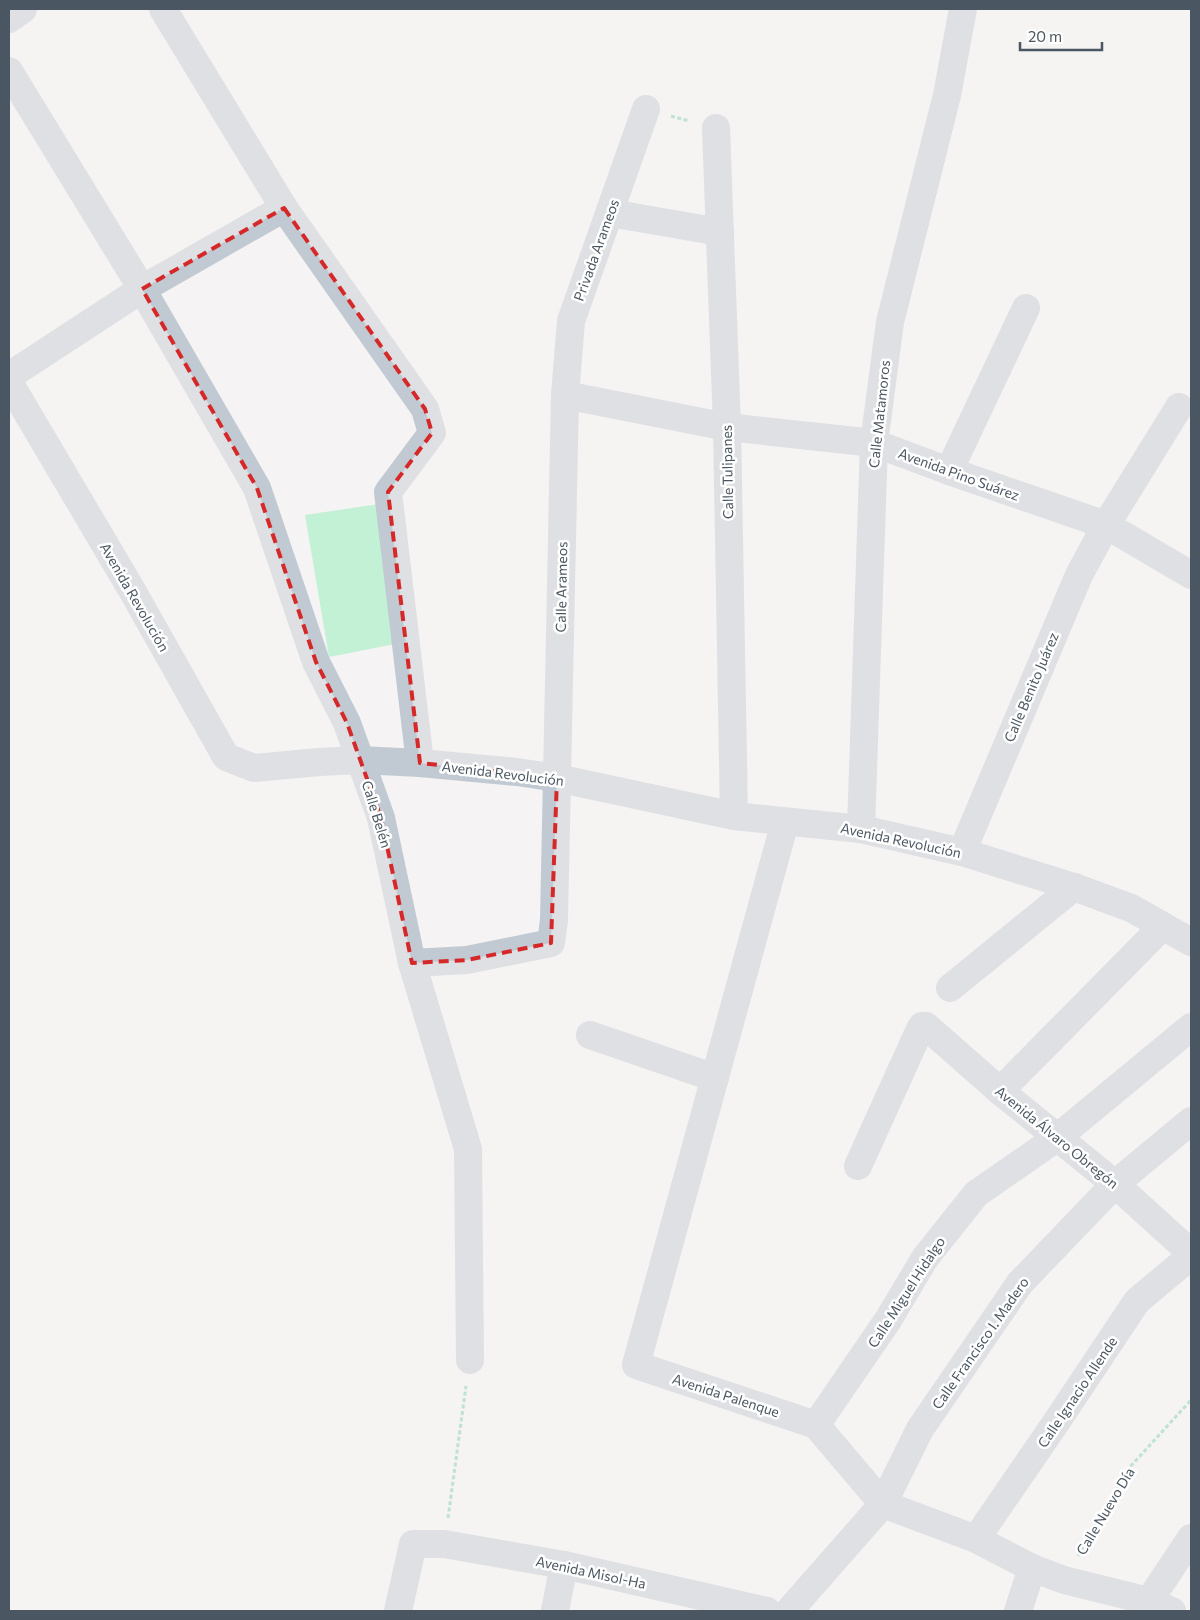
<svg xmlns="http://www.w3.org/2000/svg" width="1200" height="1620" viewBox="0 0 1200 1620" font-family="Commissioner,sans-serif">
	<rect width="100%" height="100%" fill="#f5f3f3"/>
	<path fill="#c3f1d5" d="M379,504L400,643L329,657L305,515Z"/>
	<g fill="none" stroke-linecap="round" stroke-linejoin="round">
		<g stroke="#7ad0a6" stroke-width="3" stroke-dasharray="4 2.5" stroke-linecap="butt">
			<path d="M671,116L689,121"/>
			<path d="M448,1518L466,1386"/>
			<path d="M1078,1556L1130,1467L1191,1400"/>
		</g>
		<g stroke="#c1cad2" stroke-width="28">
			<path d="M163,9L284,208L425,409L432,433L388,492L420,763"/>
			<path d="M9,19L23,9"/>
			<path d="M9,71L142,289L257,488L316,662L347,723L381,818L412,963L468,1149L470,1360"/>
			<path d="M716,128L727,427L734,816"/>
			<path d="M610,213L720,232"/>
			<path d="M9,376L142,289L284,208"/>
			<path d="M9,382L133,592L226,757L254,768L319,762L360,760L420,763L517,772L557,778L734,816L861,829L962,852L1074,887L1131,908L1191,942"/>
			<path d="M565,395L727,427L874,443L949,471L1106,525L1191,575"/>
			<path d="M949,471L1026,308"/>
			<path d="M785,822L636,1365L816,1425"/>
			<path d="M861,829L874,443L890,322L947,95L963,9"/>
			<path d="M962,852L1079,575L1106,525L1179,407"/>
			<path d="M412,963L467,960L551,943L554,920L565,395L571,321L646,109"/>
			<path d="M950,988L1074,887"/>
			<path d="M590,1035L715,1078"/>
			<path d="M1000,1091L1163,926"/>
			<path d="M858,1166L920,1029L922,1026H926L1000,1091L1115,1184L1191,1253"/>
			<path d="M816,1425L888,1320L925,1258L976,1194L1058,1137L1191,1027"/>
			<path d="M816,1425L883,1504L976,1539L1032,1568L1064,1580L1149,1601L1172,1611"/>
			<path d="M976,1539L1055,1424L1137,1301L1191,1256"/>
			<path d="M1149,1601L1191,1538"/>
			<path d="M398,1611L413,1544H444L564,1565L767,1611"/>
			<path d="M555,1611L564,1565"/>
			<path d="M789,1611L883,1504L920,1429L1020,1283L1115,1184L1191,1121"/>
			<path d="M1018,1611L1032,1568"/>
		</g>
	</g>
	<path d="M0 0H1200V1620H0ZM284,208L425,409L432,433L388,492L420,763L557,778L551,943L467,960L412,963L381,818L347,723L316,662L257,488L142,289Z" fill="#f5f3f3" fill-opacity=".55" fill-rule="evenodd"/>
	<path fill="none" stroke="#d62828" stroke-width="4" stroke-dasharray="10 6" stroke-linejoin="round" d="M284,208L425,409L432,433L388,492L420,763L557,778L551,943L467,960L412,963L381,818L347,723L316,662L257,488L142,289Z"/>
	<g text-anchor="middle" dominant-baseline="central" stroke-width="5" stroke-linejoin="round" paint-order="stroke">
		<g font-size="14" fill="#4a5661" stroke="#fff">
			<text transform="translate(596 250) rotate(-70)">Privada Arameos</text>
			<text transform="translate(879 414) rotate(-84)">Calle Matamoros</text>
			<text transform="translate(727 472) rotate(-91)">Calle Tulipanes</text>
			<text transform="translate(959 474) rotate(20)">Avenida Pino Suárez</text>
			<text transform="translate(561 587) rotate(-89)">Calle Arameos</text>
			<text transform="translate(135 597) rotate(60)">Avenida Revolución</text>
			<text transform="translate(1031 687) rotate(-67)">Calle Benito Juárez</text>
			<text transform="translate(503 773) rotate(7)">Avenida Revolución</text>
			<text transform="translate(377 814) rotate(73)">Calle Belén</text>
			<text transform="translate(901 840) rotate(12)">Avenida Revolución</text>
			<text transform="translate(1057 1137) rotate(39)">Avenida Álvaro Obregón</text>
			<text transform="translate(906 1292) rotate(-57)">Calle Miguel Hidalgo</text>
			<text transform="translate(980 1343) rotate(-55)">Calle Francisco I. Madero</text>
			<text transform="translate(1077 1392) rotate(-56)">Calle Ignacio Allende</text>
			<text transform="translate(726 1395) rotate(18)">Avenida Palenque</text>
			<text transform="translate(1105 1511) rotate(-59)">Calle Nuevo Día</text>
			<text transform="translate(591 1572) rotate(12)">Avenida Misol-Ha</text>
		</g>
	</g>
	<rect width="1200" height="1620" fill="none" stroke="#4a5661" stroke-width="20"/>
	<path d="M1020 42v8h82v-8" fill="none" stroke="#4a5661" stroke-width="2.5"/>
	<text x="1028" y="42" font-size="15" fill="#4a5661" stroke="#ffffff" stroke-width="4" paint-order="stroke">20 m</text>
</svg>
